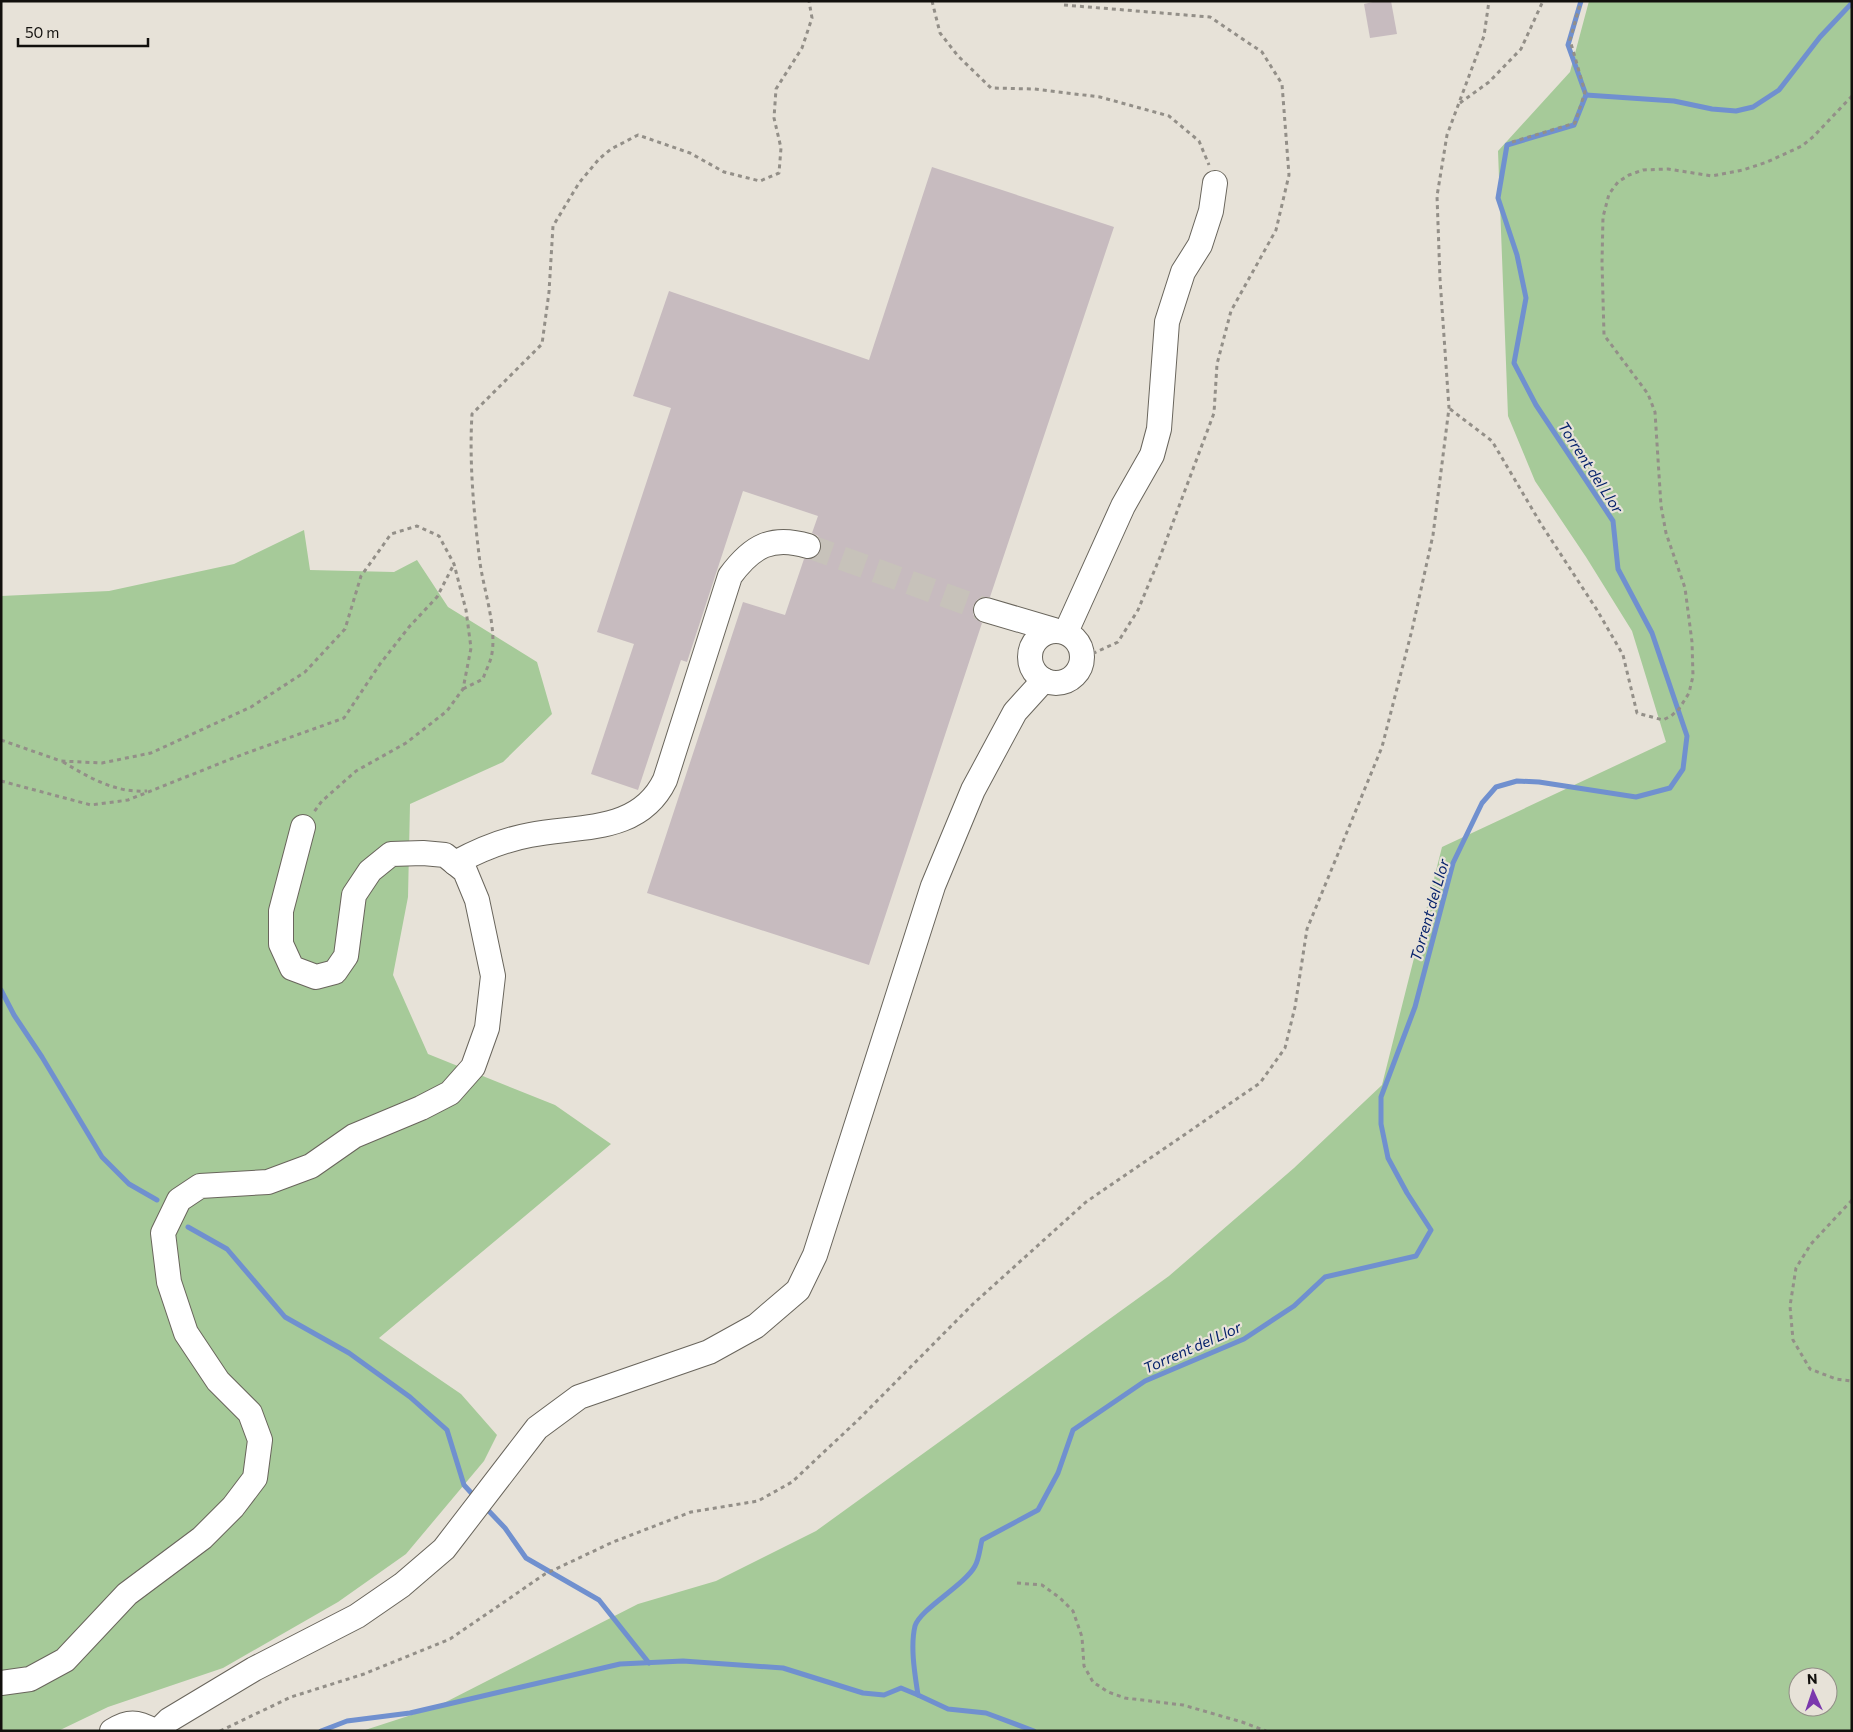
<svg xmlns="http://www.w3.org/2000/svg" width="1853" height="1732" viewBox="0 0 1853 1732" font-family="Commissioner,sans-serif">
	<rect width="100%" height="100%" fill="#e7e2d8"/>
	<g fill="#a6ca99" fill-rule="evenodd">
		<path d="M1589,1H1852V1731H362L436,1707L638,1604L716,1581L816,1531L1169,1276L1294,1168L1382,1085L1442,847L1666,742L1632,631L1586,557L1535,481L1508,416L1498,151L1570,72ZM1798,1677H1828V1707H1798Z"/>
		<path d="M304,530L310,570L394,572L417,560L448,607L537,662L552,714L503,762L410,804L408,897L393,975L428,1054L555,1105L611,1144L379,1338L461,1394L497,1435L484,1461L406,1554L338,1602L223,1668L108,1707L58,1731H1V596L109,591L234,564Z"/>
	</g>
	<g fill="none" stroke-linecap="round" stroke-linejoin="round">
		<g stroke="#7090cf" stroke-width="5">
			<path d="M1586,95L1674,101L1712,109L1736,111L1753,107L1779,90L1820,37L1852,3"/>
			<path d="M1,990L14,1015L42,1057L102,1157L129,1184L157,1200"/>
			<path d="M188,1227L227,1249L285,1317L349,1353L410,1397L447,1430L464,1485L475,1497"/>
			<path d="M485,1507L505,1528L526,1558L599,1600L649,1663"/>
			<path d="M321,1731L347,1721L410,1713L620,1664L683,1661L783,1668L863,1693L884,1695L901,1688L918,1695"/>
			<path d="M1034,1731L986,1713L948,1709L918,1695C915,1675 910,1647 915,1626C920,1609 965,1585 975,1566C979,1559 980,1548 982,1540L1038,1510L1058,1473L1073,1430L1145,1381L1244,1339L1294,1306L1325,1277L1416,1256L1431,1230L1407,1193L1388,1158L1381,1124V1097L1415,1007L1453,863L1482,803L1496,787L1517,781L1539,782L1636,797L1670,788L1683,769L1687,736L1652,633L1618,569L1613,521L1536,405L1514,363L1526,298L1517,255L1498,198L1507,145L1574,125L1586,95L1568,45L1581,1"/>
		</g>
	</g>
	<g fill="#c7bbbf">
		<path d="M1377,1H1391L1397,34L1370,38L1364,4Z"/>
		<path d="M932,167L1114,227L990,597H982L977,600L973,606V614L976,619L982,623L869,965L647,893L743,602L785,615L804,559H812L818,556L821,550V542L818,536L812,533L818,516L743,491L687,662L681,660L638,790L591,774L634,644L597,632L671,408L633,396L669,291L869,360Z"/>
	</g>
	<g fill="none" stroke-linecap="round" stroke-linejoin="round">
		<path stroke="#c7c2ba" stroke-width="24" stroke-dasharray="24 12" stroke-linecap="butt" d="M808,546L986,610"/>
		<defs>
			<g id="minor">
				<path d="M986,610L1054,630"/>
				<circle cx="1056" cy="657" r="26"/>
				<path d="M1066,632L1123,506L1152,455L1159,429L1167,322L1183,272L1200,245L1211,211L1215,183"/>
				<path d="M455,863C479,850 503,840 530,835C579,825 639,834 665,780L730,576C752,546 772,535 808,546"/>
				<path d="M1,1683L30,1679L65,1660L127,1594L202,1538L233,1507L255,1478L260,1440L250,1413L218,1381L186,1333L169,1282L163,1233L179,1200L200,1186L268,1182L311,1166L354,1136L421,1108L450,1093L473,1067L487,1028L493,976L477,900L465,871L445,855L423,853L391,854L370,871L354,895L346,956L335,972L316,977L292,968L281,944V911L303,827"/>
				<path d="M112,1731C128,1721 137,1721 154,1731"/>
				<path d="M158,1731L169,1720L254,1669L357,1616L402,1585L444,1549L537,1428L579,1397L709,1352L756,1326L798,1290L815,1255L933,886L973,790L1015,712L1044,680"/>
			</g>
		</defs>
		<use href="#minor" stroke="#69655c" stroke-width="26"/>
		<g stroke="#938f88" stroke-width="3" stroke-dasharray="4 4" stroke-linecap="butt">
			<path d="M932,1L940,33L958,56L991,88L1034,89L1100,97L1169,116L1199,141L1209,165"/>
			<path d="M1064,5L1210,17L1262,52L1282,84L1289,175L1276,230L1231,311L1217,364L1214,413L1160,557L1138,610L1118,642L1083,658"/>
			<path d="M1460,103L1489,82L1521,49L1543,1"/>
			<path d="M1512,142L1575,123L1585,92L1570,40L1581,1"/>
			<path d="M1450,409L1492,441L1541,524L1597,610L1623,655L1637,713L1663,720L1671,716L1679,709L1689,693L1693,676L1692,642L1685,588L1666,533L1661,506L1655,412L1648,394L1604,335L1602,262L1603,217L1609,194L1618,182L1629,175L1643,170L1668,169L1712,176L1743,170L1767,162L1802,146L1814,136L1852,96"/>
			<path d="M463,689L483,679C485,672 489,665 491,658C498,631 484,591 480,563C474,514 469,464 472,414L542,344L549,292L553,226L579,183L599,159L611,149L638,135L690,153L724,172L760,181L779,173L781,148L774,118L776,89L802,48L812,18L809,1"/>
			<path d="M1,740L61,761L102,763L151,753L251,707L305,672L345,629L361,576L391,534L417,526L439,536L454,564L466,610L471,648L463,689L447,711L406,743L356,771L322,801L314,812"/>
			<path d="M63,762C90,778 115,793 147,791"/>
			<path d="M1,781L91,805L128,800L241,755L344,718L380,664L409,627L437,597L454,564"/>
			<path d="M1852,1200L1811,1244L1796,1268L1790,1306L1793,1340L1810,1369L1836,1379L1852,1381"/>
			<path d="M1017,1583L1042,1585L1060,1598L1073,1611L1082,1637L1084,1666L1093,1682L1108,1692L1125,1698L1183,1705L1242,1722L1266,1731"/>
			<path d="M220,1731L291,1697L364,1674L450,1639L545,1574L613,1542L691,1512L758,1501L792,1482L858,1420L973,1304L1086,1202L1260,1083L1285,1048L1295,1007L1307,929L1382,747L1412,630L1433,535L1449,408L1440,279L1437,196L1447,135L1484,36L1489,1"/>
		</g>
		<use href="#minor" stroke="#fff" stroke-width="24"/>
	</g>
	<g text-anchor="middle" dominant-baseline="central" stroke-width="4.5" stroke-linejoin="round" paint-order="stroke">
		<g font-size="15" font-style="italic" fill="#06226b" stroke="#e7e2d8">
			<text transform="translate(1591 467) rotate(57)">Torrent del Llor</text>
			<text transform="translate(1429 910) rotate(-74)">Torrent del Llor</text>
			<text transform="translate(1192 1347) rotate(-24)">Torrent del Llor</text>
		</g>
	</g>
	<rect width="1853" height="1732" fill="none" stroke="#12100d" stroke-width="5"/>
	<g transform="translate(1813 1692) rotate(357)"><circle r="24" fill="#e7e2d8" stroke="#928e87"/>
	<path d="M0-4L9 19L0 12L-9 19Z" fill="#7b38ad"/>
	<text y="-8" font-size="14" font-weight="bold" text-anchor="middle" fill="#12100d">N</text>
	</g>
	<path d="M18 38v8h130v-8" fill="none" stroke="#12100d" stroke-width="2.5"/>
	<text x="25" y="38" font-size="15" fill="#12100d" stroke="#e7e2d8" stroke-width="4" paint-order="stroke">50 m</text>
</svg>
